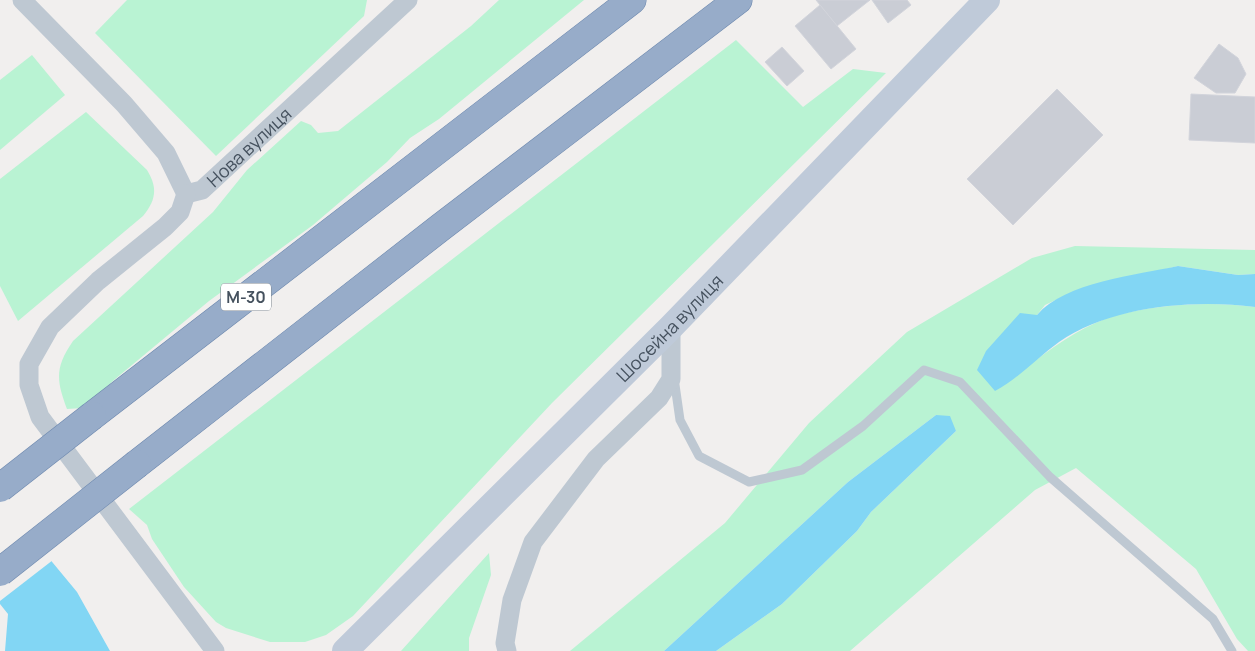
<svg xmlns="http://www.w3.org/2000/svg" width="1255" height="651" viewBox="0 0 1255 651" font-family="Manrope,sans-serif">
	<rect width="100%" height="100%" fill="#f1efee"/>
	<g fill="#b9f3d3">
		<path d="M127,0H367L364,16L216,156L95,33Z"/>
		<path d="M499,0H584L439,119L410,138L387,162L313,225L209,301L114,380L91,402L83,408L67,409C56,380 55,367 73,341L213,212L247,170L301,121L311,125L318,133L338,131L471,26Z"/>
		<path d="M736,40L803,107L853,69L886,73L552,403L353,616L326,635L305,642H270L226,628L216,622L184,587L152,539L147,525L129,509Z"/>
		<path d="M32,55L65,95L0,150V80Z"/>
		<path d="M86,112L147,170C158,188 156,200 143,216L18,321L0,286V179Z"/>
		<path d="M1075,246L1255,250V274L1238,275L1178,266L1075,291L1045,305L1037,315L1036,360C1060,342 1088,323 1117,315C1161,304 1210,301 1255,307V651H1248L1237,639L1196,569L1076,468L1035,490L850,651H716L782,604L857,531L871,512L956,431L936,415L848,482L664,651H570L725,523L809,423L907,332L1032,258Z"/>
		<path d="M489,553L491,575L469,638V651H401Z"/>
	</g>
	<g fill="#82d6f4">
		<path d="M1178,266L1238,275L1255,274V307C1193,299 1111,306 1059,342C1037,358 1019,378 995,391L977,370L986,351L1020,313L1037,315C1065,282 1137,275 1178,266Z"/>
		<path d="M936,415L950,416L956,431L871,512L857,531L782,604L716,651H664L848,482Z"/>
		<path d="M0,499L77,592L110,651H5L8,614L0,604Z"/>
	</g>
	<path fill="#f1efee" d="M0,496L53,560L0,601Z"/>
	<g fill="#cacdd5" stroke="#d2d4db">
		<path d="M816,0H870L837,26Z"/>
		<path d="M872,0H907L911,5L888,23Z"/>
		<path d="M820,5L856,49L831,69L795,26Z"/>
		<path d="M1219,44L1238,58L1246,74L1235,93H1216L1194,78Z"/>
		<path d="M782,47L804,71L787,86L765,62Z"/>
		<path d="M1057,89L1103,135L1013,225L967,179Z"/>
		<path d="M1191,94L1255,97V143L1189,140Z"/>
	</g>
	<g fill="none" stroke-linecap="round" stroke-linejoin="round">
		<defs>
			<g id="trunk">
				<path d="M92,416L632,0"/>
				<path d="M137,464L441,227L738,0"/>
			</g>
		</defs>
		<use href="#trunk" stroke="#6d88ae" stroke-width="29"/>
		<path stroke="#bec8d2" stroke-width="9" d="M674,378L680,420L699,456L749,482L802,470L863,426L924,370L960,382L1050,477L1213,619L1232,651"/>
		<g stroke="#bec8d2" stroke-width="19">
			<path id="s1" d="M22,0L124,104L166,153L186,194L202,190L408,0"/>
			<path d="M186,194L180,212L165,227L98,281L50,327L29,364V385L40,417L215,651"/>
			<path d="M507,651L505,643L512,600L533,542L596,459L659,398L671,379V327"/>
		</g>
		<path stroke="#bfcad9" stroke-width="26" id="s2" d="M345,651L671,327L987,0"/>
		<use href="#trunk" stroke="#97acc9" stroke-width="28"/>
		<defs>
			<g id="trunk-bridge">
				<path d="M0,488L92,416"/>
				<path d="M0,572L137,464"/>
			</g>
		</defs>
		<use href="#trunk-bridge" stroke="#6d88ae" stroke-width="29" stroke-linecap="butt"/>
		<use href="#trunk-bridge" stroke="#97acc9" stroke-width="28"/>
	</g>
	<g text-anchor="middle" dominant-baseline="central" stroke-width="4.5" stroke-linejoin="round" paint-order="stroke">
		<rect fill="#fff" stroke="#7d858e" stroke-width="1" x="221" y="283.5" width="50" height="27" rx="4"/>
		<g font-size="16" font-weight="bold" fill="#45515e">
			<text x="246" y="297">М-30</text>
		</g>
		<g font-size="18" fill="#45515e" stroke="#fff">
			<text stroke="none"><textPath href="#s1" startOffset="336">Нова вулиця</textPath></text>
			<text stroke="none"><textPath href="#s2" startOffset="458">Шосейна вулиця</textPath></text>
		</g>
	</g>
</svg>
